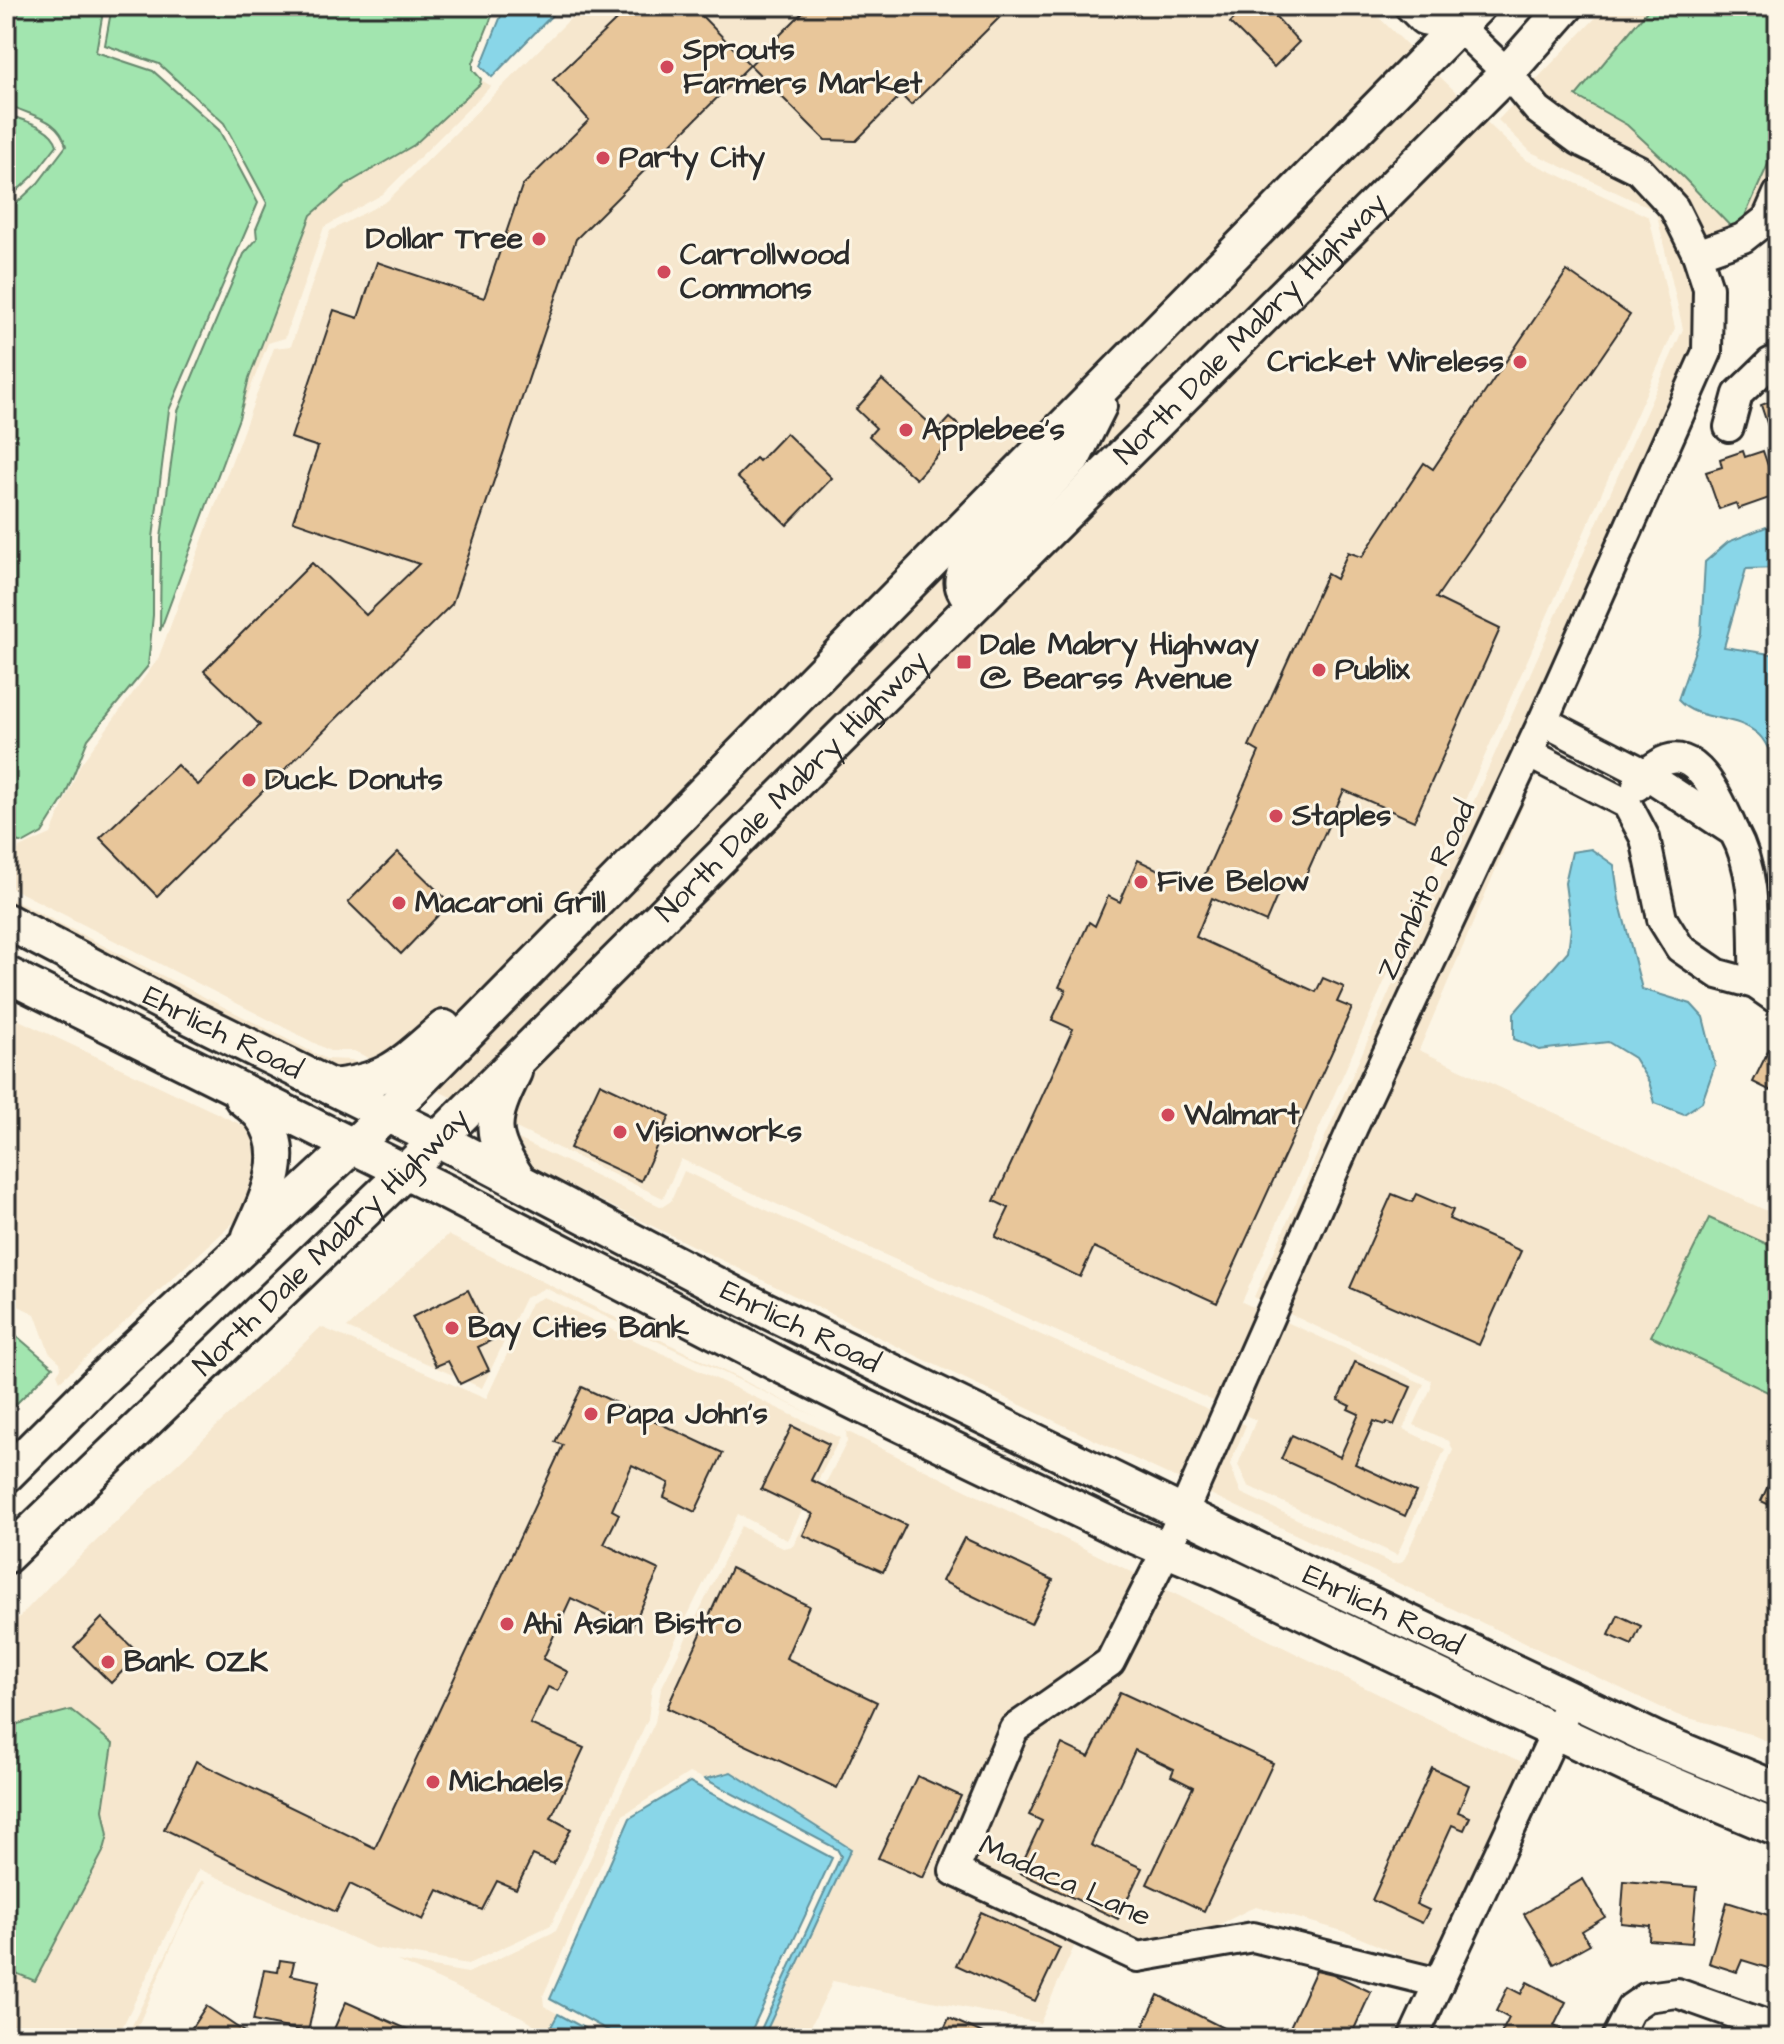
<svg xmlns="http://www.w3.org/2000/svg" width="1784" height="2044" viewBox="0 0 1784 2044" font-family="'Architects Daughter',sans-serif">
	<rect width="100%" height="100%" fill="#fcf5e5"/>
	<filter id="ink" filterUnits="userSpaceOnUse"><feTurbulence type="fractalNoise" baseFrequency=".0125" numOctaves="2"/><feDisplacementMap in="SourceGraphic" scale="16" xChannelSelector="R" yChannelSelector="G"/><feConvolveMatrix kernelMatrix="1 2 1 2 8 2 1 2 1" color-interpolation-filters="sRGB"/></filter>
	<g filter="url(#ink)">
		<g fill="#f6e7ce">
			<path d="M583,6H1367L1526,160L1649,217L1675,328L1242,1302L1424,1384L1403,1429L1445,1449L1397,1555L1248,1486L1238,1465L1256,1420L876,1251L681,1159L663,1198L354,1051H330L6,885V876L19,848L51,834L80,765L158,659L274,348L291,346L330,231L387,201Z"/>
			<path d="M1607,6H1651L1576,96L1627,125L1683,177L1734,230L1702,241L1585,132L1545,102L1531,85Z"/>
			<path d="M483,81L491,86L383,194L324,227L285,338L268,343L239,418L249,378L311,215L347,184L414,145Z"/>
			<path d="M1516,101L1633,179L1666,215L1698,291V350L1266,1303L1254,1297L1683,329L1656,211L1531,152L1498,120Z"/>
			<path d="M1778,142V171L1759,213L1740,227Z"/>
			<path d="M1532,767L1538,770L1419,1050L1778,1216V1249L1709,1219L1651,1335L1778,1397V1746L1750,1734L1677,1715L1204,1491L1235,1420L1246,1425L1230,1465L1241,1493L1393,1564L1401,1563L1405,1558L1453,1450L1449,1441L1414,1425L1431,1388V1380L1283,1311Z"/>
			<path d="M6,896L326,1059L351,1060L374,1070L344,1075L6,909Z"/>
			<path d="M6,1014L259,1133L265,1144L255,1203L60,1381L57,1374L61,1368L60,1362L49,1352L35,1314L6,1300Z"/>
			<path d="M514,1137L662,1207L671,1201L684,1171L872,1260L1217,1413L1186,1483L923,1359L518,1160Z"/>
			<path d="M448,1235L819,1418L545,1288L525,1298L482,1388L347,1328Z"/>
			<path d="M544,1297L840,1438L787,1540L738,1514L652,1687L648,1719L551,1925L468,1964L374,1948L199,1869L117,2038H6V1631L50,1585L321,1327L486,1399L531,1303Z"/>
			<path d="M846,1431L1142,1577L1102,1655L1009,1720L946,1867L1077,1940L1040,2023L833,1981L805,2038H763L851,1848L731,1772L705,1779L689,1773L623,1815L543,1996L544,2006L558,2014L547,2034L522,2017L397,1961L468,1973L556,1931L655,1722L661,1689L741,1526L783,1548L793,1546L847,1442Z"/>
			<path d="M1159,1586L1451,1730L1540,1770L1434,1969L1346,1932L1256,1906L1209,1930L1140,1946L967,1865L1021,1736L1114,1670Z"/>
			<path d="M202,1880L205,1882L179,1929L133,2038H126Z"/>
		</g>
		<g fill="#a2e5af" stroke="#66886d" stroke-width="2">
			<path d="M6,6H104L96,52L153,71L219,130L258,203L169,410L153,538V615L148,666L88,739L64,798L42,833L24,843L6,839V213L38,183L66,146C59,116 29,117 6,103Z"/>
			<path d="M112,6H496L473,63V70L481,79L480,84L414,145L347,184L311,215L249,378L239,418L160,631L161,538L178,411L244,254L257,239L256,229L267,203L224,123L159,64L105,45Z"/>
			<path d="M1651,6H1778V142L1740,227L1734,230L1683,177L1627,125L1576,96Z"/>
			<path d="M6,114C23,121 51,125 57,145L32,177L6,201Z"/>
			<path d="M1709,1218L1778,1249V1397L1651,1336Z"/>
			<path d="M6,1327L53,1367L6,1414Z"/>
			<path d="M71,1710L113,1744L103,1810L108,1835L104,1850L35,1981L6,1969V1727Z"/>
		</g>
		<g fill="#89d6e8" stroke="#63929c" stroke-width="2">
			<path d="M505,6H561L492,77L481,66Z"/>
			<path d="M1778,516V568L1746,569L1724,647L1778,655V768C1772,758 1767,742 1759,735C1735,713 1699,723 1678,700L1701,633L1705,562L1728,542L1769,526Z"/>
			<path d="M1591,849L1614,865L1619,900L1642,989L1691,1004L1703,1017L1715,1065L1702,1102L1684,1114L1655,1103L1649,1082L1634,1058L1608,1042L1539,1050L1514,1039V1013L1568,951L1571,929L1565,883L1572,852Z"/>
			<path d="M731,1772L851,1849L763,2038H757L841,1856L837,1849L705,1779Z"/>
			<path d="M690,1782L832,1858L748,2038H622L550,1999L630,1818Z"/>
			<path d="M558,2014L602,2038H554L547,2034Z"/>
		</g>
		<g fill="#e8c69a" stroke="#2b2b2b" stroke-width="2">
			<path d="M631,6H692L750,65L576,239L452,604L157,896L100,838L177,765L198,785L260,725L204,671L312,563L366,615L419,564L293,521L318,447L291,438L334,310L358,318L377,262L484,298L522,186L589,120L553,80Z"/>
			<path d="M809,6H988L1000,17L911,105L901,95L856,141L825,140L750,65Z"/>
			<path d="M1246,6H1266L1299,42L1274,67L1230,23Z"/>
			<path d="M1567,271L1630,315L1436,598L1500,629L1414,821L1344,790L1302,884L1286,875L1266,922L1212,898L1196,937L1316,992L1323,978L1344,987L1337,1002L1352,1008L1217,1303L1094,1247L1080,1277L995,1237L1009,1208L994,1201L1073,1029L1052,1020L1066,990L1059,987L1089,922L1095,926L1108,896L1120,902L1138,860L1190,885L1193,877L1202,881L1259,752L1249,746L1327,574L1336,579L1348,552L1362,557L1424,463L1433,469Z"/>
			<path d="M882,380L938,431L950,418L962,428L916,479L869,436L876,428L856,409Z"/>
			<path d="M1778,399V447H1775L1761,405Z"/>
			<path d="M786,433L832,478L787,525L737,477L756,458L759,461Z"/>
			<path d="M1743,451L1745,457L1763,451L1778,495L1738,509L1736,503L1719,509L1706,472L1722,467L1720,459Z"/>
			<path d="M398,852L450,903L401,954L348,902Z"/>
			<path d="M1778,1031V1086L1774,1084L1771,1091L1753,1082Z"/>
			<path d="M600,1083L670,1116L641,1181L570,1148Z"/>
			<path d="M1392,1194L1412,1202L1416,1194L1453,1210L1449,1219L1521,1251L1479,1345L1350,1288Z"/>
			<path d="M468,1290L492,1340L478,1347L489,1370L460,1384L448,1361L436,1366L412,1317Z"/>
			<path d="M1355,1362L1411,1387L1394,1425L1387,1422L1385,1425L1374,1421L1355,1464L1416,1492L1405,1516L1281,1459L1292,1435L1340,1457L1359,1414L1348,1409L1350,1406L1338,1400Z"/>
			<path d="M582,1387L723,1453L695,1512L664,1497L669,1483L632,1465L612,1510L619,1514L604,1544L659,1570L632,1627L571,1598L543,1659L568,1672L558,1691L548,1687L530,1724L584,1748L551,1818L571,1829L553,1864L533,1855L516,1889L497,1881L482,1910L438,1890L423,1920L350,1884L336,1912L164,1829L196,1761L375,1848L563,1445L555,1442Z"/>
			<path d="M792,1426L829,1444L811,1480L906,1525L883,1572L803,1535L813,1514L761,1489Z"/>
			<path d="M1778,1464V1509L1761,1501Z"/>
			<path d="M964,1538L1053,1580L1031,1624L942,1581Z"/>
			<path d="M731,1568L809,1606L786,1658L877,1702L837,1788L667,1708Z"/>
			<path d="M1618,1615L1641,1626L1632,1645L1609,1635Z"/>
			<path d="M102,1618L139,1654L111,1683L74,1647Z"/>
			<path d="M1120,1692L1273,1763L1204,1911L1147,1884L1193,1787L1171,1776L1174,1769L1135,1750L1091,1845L1142,1868L1118,1919L1018,1872L1042,1821L1029,1815L1062,1744L1089,1757Z"/>
			<path d="M1432,1768L1469,1785L1458,1812L1470,1817L1464,1830L1452,1825L1416,1904L1429,1910L1422,1923L1372,1900Z"/>
			<path d="M917,1776L961,1796L923,1878L878,1858Z"/>
			<path d="M1583,1879L1605,1917L1582,1931L1590,1944L1554,1964L1524,1914Z"/>
			<path d="M1624,1881L1697,1887L1692,1943L1649,1940L1650,1926L1621,1923Z"/>
			<path d="M1727,1902L1778,1918V1945L1771,1969L1742,1960L1737,1972L1709,1963Z"/>
			<path d="M981,1912L1060,1948L1035,2001L956,1965Z"/>
			<path d="M280,1960L294,1962L291,1975L319,1981L308,2032L253,2021L264,1970L278,1972Z"/>
			<path d="M1316,1970L1333,1974L1371,1992L1350,2038H1285Z"/>
			<path d="M1527,1982L1566,2002L1554,2026L1579,2038H1499L1509,2018L1496,2011L1508,1987L1521,1994Z"/>
			<path d="M1158,1995L1243,2038H1138Z"/>
			<path d="M346,2002L427,2038H353L334,2029Z"/>
			<path d="M206,2006L253,2038H185Z"/>
			<path d="M949,2018L994,2038H940Z"/>
		</g>
		<g fill="none" stroke-linecap="round" stroke-linejoin="round">
			<defs>
				<g id="minor">
					<path d="M1409,6L1423,20L1459,27"/>
					<path d="M1697,254L1743,238L1767,219L1778,194"/>
					<path d="M1729,427L1738,394L1770,363L1778,359"/>
					<path d="M1543,721L1644,773L1734,832C1759,877 1752,934 1755,984"/>
					<path d="M1528,753L1627,804L1645,838L1662,919L1680,948L1718,974L1755,984L1778,1000"/>
					<path d="M1637,786C1643,775 1649,770 1659,764C1696,739 1722,805 1733,830"/>
					<path d="M1439,1983L1253,1937L1138,1957L954,1871L1014,1729L1110,1662L1167,1549L1353,1127L1543,721L1707,352L1708,288L1697,254L1674,208L1639,170L1580,141L1538,110L1507,73L1459,27L1447,6"/>
					<path d="M1413,2038L1571,1699"/>
					<path d="M1616,2038L1631,2008L1647,1997L1677,1993L1778,2029"/>
				</g>
				<g id="major">
					<path d="M975,603C958,586 959,579 973,560L1073,458L1099,406"/>
					<path id="s1" d="M6,921L188,1016L463,1152L747,1301L1334,1587L1571,1699L1657,1740L1778,1790"/>
					<path d="M6,974L450,1194L780,1365L865,1407L1123,1531L1213,1569L1633,1768L1778,1829"/>
					<path d="M514,1072C489,1122 488,1134 519,1181"/>
					<path d="M331,1087C389,1081 401,1065 444,1028"/>
					<path d="M242,1098C248,1103 256,1109 261,1115C291,1152 267,1199 250,1236"/>
					<path d="M6,1475L103,1378L386,1115L1478,6"/>
					<path id="s2" d="M6,1556L405,1172L1470,110L1507,73L1566,6"/>
				</g>
			</defs>
			<use href="#minor" stroke="#2b2b2b" stroke-width="34"/>
			<use href="#major" stroke="#2b2b2b" stroke-width="40"/>
			<use href="#minor" stroke="#fcf5e5" stroke-width="28"/>
			<use href="#major" stroke="#fcf5e5" stroke-width="34"/>
		</g>
	</g>
	<g fill="#d1495b" stroke="#fcf5e5" stroke-width="3">
		<circle cx="667" cy="67" r="8"/>
		<circle cx="603" cy="158" r="8"/>
		<circle cx="539" cy="239" r="8"/>
		<circle cx="664" cy="272" r="8"/>
		<circle cx="1520" cy="362" r="8"/>
		<circle cx="906" cy="430" r="8"/>
		<rect x="956" y="654" width="16" height="16" rx="4"/>
		<circle cx="1319" cy="670" r="8"/>
		<circle cx="249" cy="780" r="8"/>
		<circle cx="1276" cy="816" r="8"/>
		<circle cx="1141" cy="882" r="8"/>
		<circle cx="399" cy="903" r="8"/>
		<circle cx="1168" cy="1115" r="8"/>
		<circle cx="620" cy="1132" r="8"/>
		<circle cx="452" cy="1328" r="8"/>
		<circle cx="591" cy="1414" r="8"/>
		<circle cx="507" cy="1624" r="8"/>
		<circle cx="108" cy="1662" r="8"/>
		<circle cx="433" cy="1782" r="8"/>
	</g>
	<g text-anchor="middle" dominant-baseline="central" stroke-width="6" stroke-linejoin="round" paint-order="stroke">
		<g font-size="30" font-weight="bold" fill="#2b2b2b" stroke="#fcf5e5" text-anchor="start">
			<text x="683" y="50">Sprouts<tspan x="683" dy="34">Farmers Market</tspan></text>
			<text x="619" y="158">Party City</text>
			<text x="523" y="239" text-anchor="end">Dollar Tree</text>
			<text x="680" y="255">Carrollwood<tspan x="680" dy="34">Commons</tspan></text>
			<text x="1504" y="362" text-anchor="end">Cricket Wireless</text>
			<text x="922" y="430">Applebee's</text>
			<text x="980" y="645">Dale Mabry Highway<tspan x="980" dy="34">@ Bearss Avenue</tspan></text>
			<text x="1335" y="670">Publix</text>
			<text x="265" y="780">Duck Donuts</text>
			<text x="1292" y="816">Staples</text>
			<text x="1157" y="882">Five Below</text>
			<text x="415" y="903">Macaroni Grill</text>
			<text x="1184" y="1115">Walmart</text>
			<text x="636" y="1132">Visionworks</text>
			<text x="468" y="1328">Bay Cities Bank</text>
			<text x="607" y="1414">Papa John's</text>
			<text x="523" y="1624">Ahi Asian Bistro</text>
			<text x="124" y="1662">Bank OZK</text>
			<text x="449" y="1782">Michaels</text>
		</g>
		<g font-size="30" fill="#2b2b2b" stroke="#fcf5e5">
			<text stroke="none"><textPath href="#s2" startOffset="1748">North Dale Mabry Highway</textPath></text>
			<text stroke="none"><textPath href="#s2" startOffset="1100">North Dale Mabry Highway</textPath></text>
			<text transform="translate(1426 890) rotate(-65)">Zambito Road</text>
			<text stroke="none"><textPath href="#s1" startOffset="244">Ehrlich Road</textPath></text>
			<text stroke="none"><textPath href="#s2" startOffset="452">North Dale Mabry Highway</textPath></text>
			<text stroke="none"><textPath href="#s1" startOffset="892">Ehrlich Road</textPath></text>
			<text stroke="none"><textPath href="#s1" startOffset="1540">Ehrlich Road</textPath></text>
			<text transform="translate(1065 1881) rotate(24)">Madaca Lane</text>
		</g>
	</g>
	<rect width="1784" height="2044" fill="none" stroke="#fcf5e5" stroke-width="32"/>
	<rect x="16" y="16" width="1752" height="2012" fill="none" stroke="#2b2b2b" stroke-width="3" filter="url(#ink)"/>
</svg>
